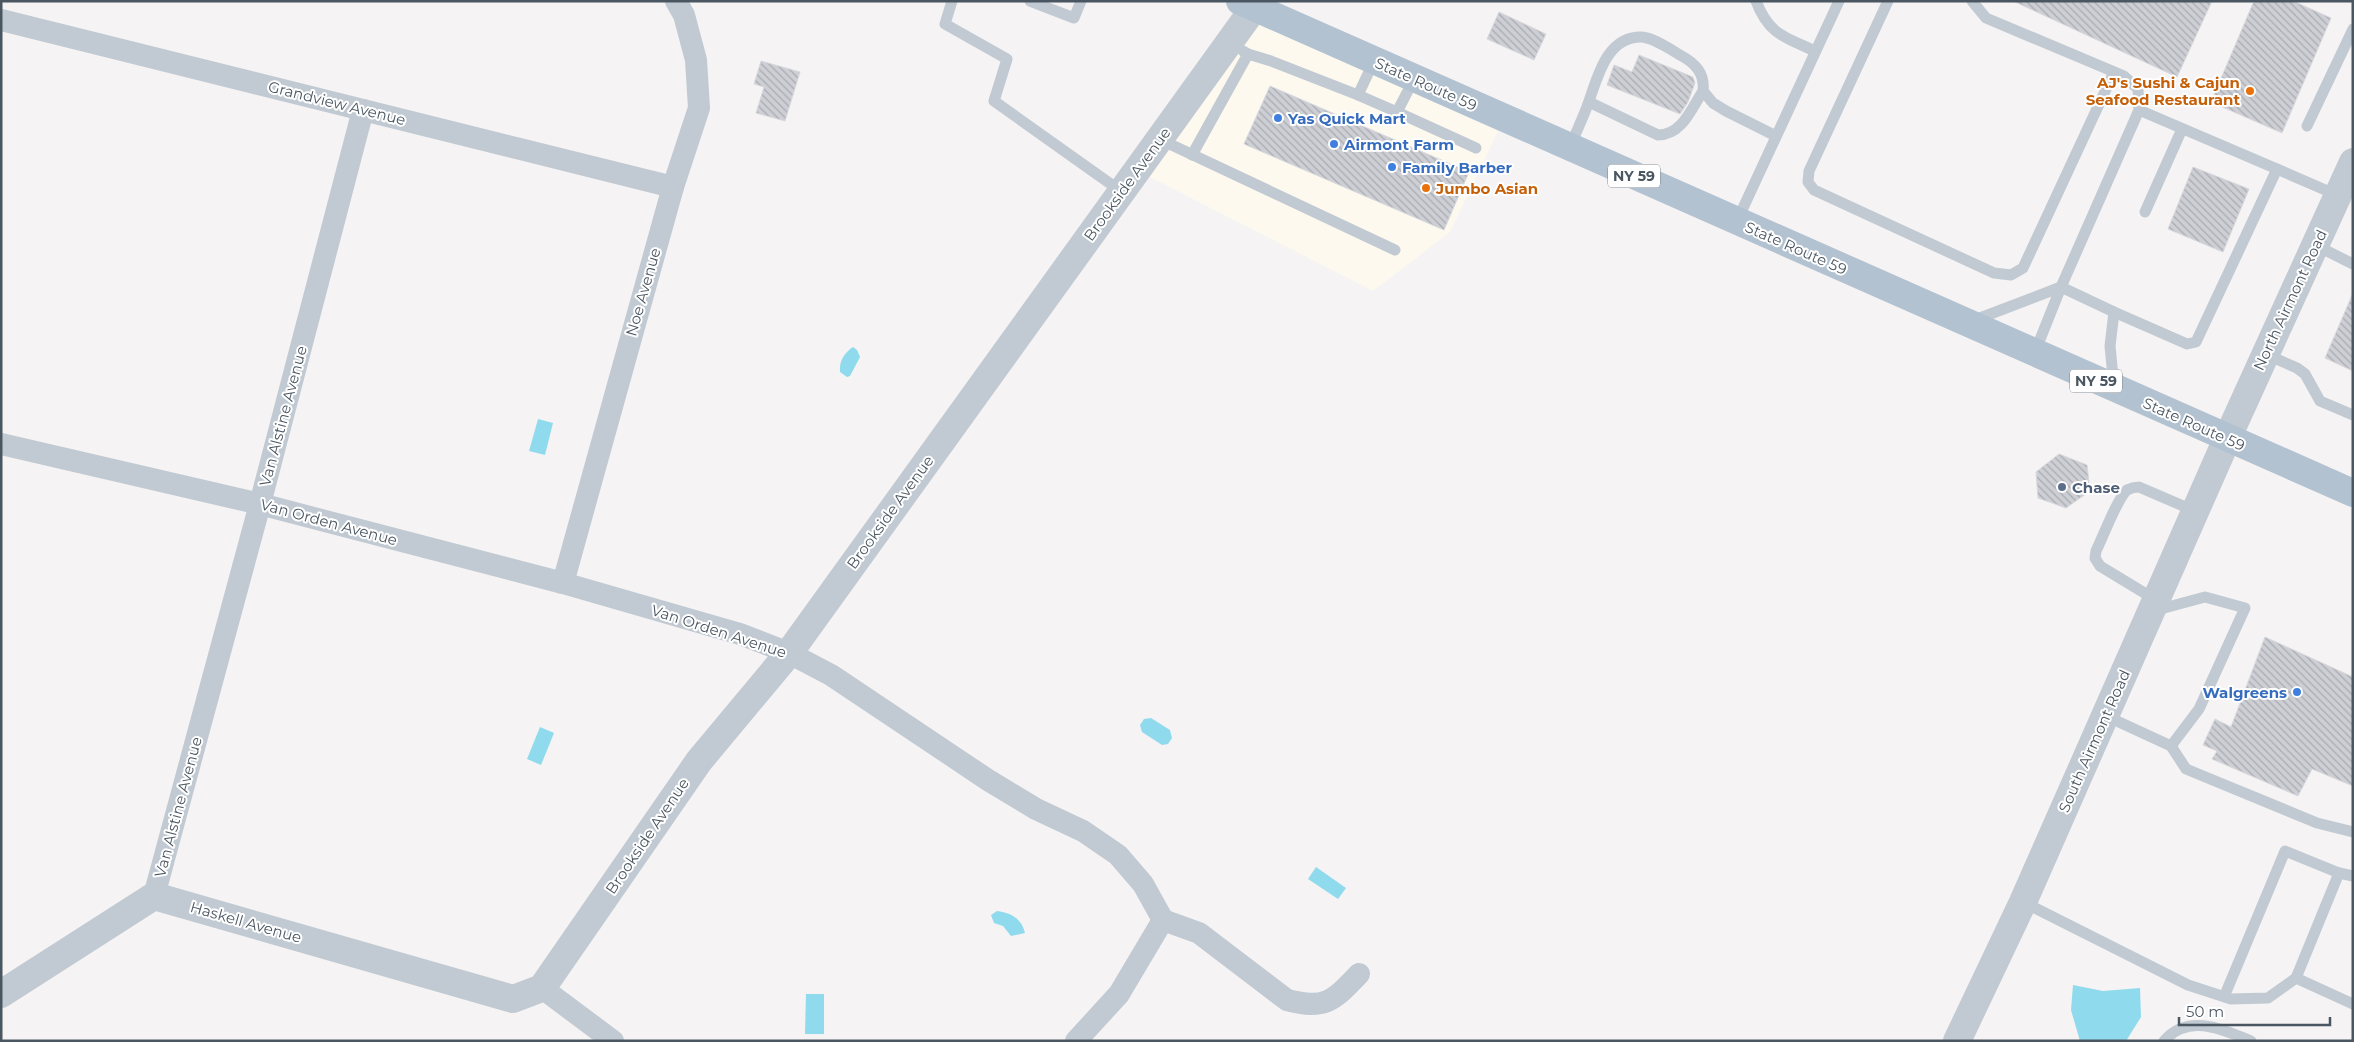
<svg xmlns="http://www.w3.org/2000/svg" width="2354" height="1042" viewBox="0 0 2354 1042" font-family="Montserrat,sans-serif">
	<defs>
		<pattern id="building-back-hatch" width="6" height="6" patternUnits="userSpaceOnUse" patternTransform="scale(1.25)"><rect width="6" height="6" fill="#cdcfd5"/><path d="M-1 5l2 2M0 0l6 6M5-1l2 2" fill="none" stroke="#a8abb0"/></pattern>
	</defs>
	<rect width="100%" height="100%" fill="#f5f3f3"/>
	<path fill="#fdf9ef" d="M1256,22L1498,131L1450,232L1373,291L1144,174Z"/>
	<g fill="#90daee">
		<path d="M853,347L857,350L860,357L850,376L847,377L840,372C839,361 844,353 853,347Z"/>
		<path d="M538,419L553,423L545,455L529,451Z"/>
		<path d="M1151,718L1170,730L1172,738L1168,744L1162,745L1142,732L1140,725L1144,719Z"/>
		<path d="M540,727L554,733L541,765L527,759Z"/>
		<path d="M1316,867L1346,888L1338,899L1308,879Z"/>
		<path d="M997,911C1012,913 1022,919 1025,933L1011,936L1003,926L994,923L991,915Z"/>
		<path d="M2073,985L2103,991L2140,988L2141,1017L2126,1041H2080L2071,1010Z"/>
		<path d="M806,994H824V1034H805Z"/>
	</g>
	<g fill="url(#building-back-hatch)" stroke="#d7d9de">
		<path d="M2013,1H2212L2177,77Z"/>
		<path d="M2254,1H2293L2331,18L2282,133L2211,102Z"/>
		<path d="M1499,12L1546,34L1534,60L1487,39Z"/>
		<path d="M1639,55L1693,77L1695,83L1688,102L1680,114L1607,85L1614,65L1632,72Z"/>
		<path d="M761,61L800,72L785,121L756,113L764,87L754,84Z"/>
		<path d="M1270,86L1469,172L1444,230L1244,144Z"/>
		<path d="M2193,167L2249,189L2223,252L2168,229Z"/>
		<path d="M2353,293V371L2325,358Z"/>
		<path d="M2059,454L2087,465L2090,491L2066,508L2038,498L2036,472Z"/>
		<path d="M2265,637L2353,677V786L2312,769L2298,796L2212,759L2217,751L2203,745L2215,719L2231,727Z"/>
	</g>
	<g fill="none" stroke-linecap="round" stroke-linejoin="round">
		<g stroke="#c1cad2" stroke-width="11">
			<path d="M952,1L945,24L1007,59L994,101L1122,192"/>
			<path d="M1030,1L1074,18L1081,1"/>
			<path d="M1756,1C1769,35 1785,37 1815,51"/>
			<path d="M1888,1L1809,171L1808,182L1814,190L1994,273L2011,275L2023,268L2114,72"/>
			<path d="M1972,1L1986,18L2124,76L2138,89L2139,110L2061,287L2035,352"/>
			<path d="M1248,54L1271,61L1358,95L1374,61"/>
			<path d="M1358,95L1397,112L1414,79"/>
			<path d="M1589,102L1658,135C1682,135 1691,109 1703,91"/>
			<path d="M1397,112L1476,148"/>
			<path d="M2307,126L2353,29"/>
			<path d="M1159,139L1395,250"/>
			<path d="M1570,147C1576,132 1584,116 1589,101C1598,76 1607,36 1642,37C1654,38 1670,49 1680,55C1695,63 1705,73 1703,91L1713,103L1726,111L1776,136"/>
			<path d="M1192,155L1248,54L1243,51"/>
			<path d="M2277,169L2337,195"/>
			<path d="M2145,212L2182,129"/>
			<path d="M1737,221L1839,1"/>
			<path d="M2315,245L2353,264"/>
			<path d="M2114,312L2110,346L2114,387"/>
			<path d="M1972,321L2061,287L2114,312L2187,344L2196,342L2277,169L2139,110"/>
			<path d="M2265,354L2297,368L2305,374L2320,401L2353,415"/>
			<path d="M2156,600L2100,566L2095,558L2096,551C2103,537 2117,499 2127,490C2131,488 2135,487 2139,487L2195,511"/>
			<path d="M2153,611L2205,597L2245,608L2199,709L2171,746"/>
			<path d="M2106,716L2171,746L2186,769L2317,823L2353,832"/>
			<path d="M2339,873L2353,876"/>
			<path d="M2023,902L2188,985L2231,999L2268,998L2296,978L2339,873L2285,851L2224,997"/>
			<path d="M2296,978L2353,1004"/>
			<path d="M2164,1041C2188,1013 2222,1029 2251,1041"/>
		</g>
		<g stroke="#c1cad2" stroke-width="22">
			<path d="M1,20L673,187"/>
			<path d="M1,444L260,504L563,583L740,634L789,653L831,675L988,780L1036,809L1083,831L1118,855L1143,884L1163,920L1199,933L1287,1000C1325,1010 1333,1001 1359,974"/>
			<path d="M563,583L673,187L699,108L696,60L684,15L676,1"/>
			<path d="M154,896L260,504L363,110"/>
			<path d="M542,988L613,1041"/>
			<path d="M1076,1041L1119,994L1163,920"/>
		</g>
		<g stroke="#c1cad2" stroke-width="28">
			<path d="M1,994L154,896L513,999L542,988L699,761L789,653L1254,8"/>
			<path d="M1957,1041L2023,902L2227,439L2353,162"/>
		</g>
		<path stroke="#b3c2d1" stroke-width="28" d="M1240,1L2353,493"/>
	</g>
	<g fill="#e8710a" stroke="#fff" stroke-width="2">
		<circle cx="2250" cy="91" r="5"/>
		<circle cx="1426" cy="188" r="5"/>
	</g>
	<g fill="#3f7fe0" stroke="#fff" stroke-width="2">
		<circle cx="1278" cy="118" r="5"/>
		<circle cx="1334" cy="144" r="5"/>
		<circle cx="1392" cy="167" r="5"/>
		<circle cx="2297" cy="692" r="5"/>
	</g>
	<circle fill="#5c6f8a" stroke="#fff" stroke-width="2" cx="2062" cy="487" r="5"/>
	<g text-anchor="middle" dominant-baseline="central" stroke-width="4" stroke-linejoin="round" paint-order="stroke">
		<g fill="#fff" stroke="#808990" stroke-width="1">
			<rect x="1608" y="164.5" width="52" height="23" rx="4"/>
			<rect x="2070" y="369.5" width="52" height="23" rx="4"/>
		</g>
		<g font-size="14" font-weight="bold" fill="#4a5661">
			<text x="1634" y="176">NY 59</text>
			<text x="2096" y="381">NY 59</text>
		</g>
		<g font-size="15" font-weight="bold" fill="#c56008" stroke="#fff" text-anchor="end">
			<text x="2240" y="82">AJ's Sushi &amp; Cajun<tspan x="2240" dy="17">Seafood Restaurant</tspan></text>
			<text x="1436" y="188" text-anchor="start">Jumbo Asian</text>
		</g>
		<g font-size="15" fill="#4a5661" stroke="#fff">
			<text transform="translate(1426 84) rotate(24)">State Route 59</text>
			<text transform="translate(337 103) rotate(14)">Grandview Avenue</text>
			<text transform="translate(1127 184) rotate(-54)">Brookside Avenue</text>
			<text transform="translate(1796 248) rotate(24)">State Route 59</text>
			<text transform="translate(643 292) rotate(-74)">Noe Avenue</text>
			<text transform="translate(2290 300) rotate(-65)">North Airmont Road</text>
			<text transform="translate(283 416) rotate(-75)">Van Alstine Avenue</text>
			<text transform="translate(2194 424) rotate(24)">State Route 59</text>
			<text transform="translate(890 512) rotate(-54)">Brookside Avenue</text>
			<text transform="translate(329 522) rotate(15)">Van Orden Avenue</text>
			<text transform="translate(719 631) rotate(18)">Van Orden Avenue</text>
			<text transform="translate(2094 741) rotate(-66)">South Airmont Road</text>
			<text transform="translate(178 807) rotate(-75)">Van Alstine Avenue</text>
			<text transform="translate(647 836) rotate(-56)">Brookside Avenue</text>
			<text transform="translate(246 922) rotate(16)">Haskell Avenue</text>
		</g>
		<g font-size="15" font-weight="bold" fill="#366cbe" stroke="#fff" text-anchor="start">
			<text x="1288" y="118">Yas Quick Mart</text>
			<text x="1344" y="144">Airmont Farm</text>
			<text x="1402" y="167">Family Barber</text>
			<text x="2287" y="692" text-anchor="end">Walgreens</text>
		</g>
		<g font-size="15" font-weight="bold" fill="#4e5e75" stroke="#fff" text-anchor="start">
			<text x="2072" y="487">Chase</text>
		</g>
	</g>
	<rect width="2354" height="1042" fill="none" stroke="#4a5661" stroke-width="5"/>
	<path d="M2179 1017v8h151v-8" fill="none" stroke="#4a5661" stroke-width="2.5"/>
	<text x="2186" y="1017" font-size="15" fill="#4a5661" stroke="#ffffff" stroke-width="4" paint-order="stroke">50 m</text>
</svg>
